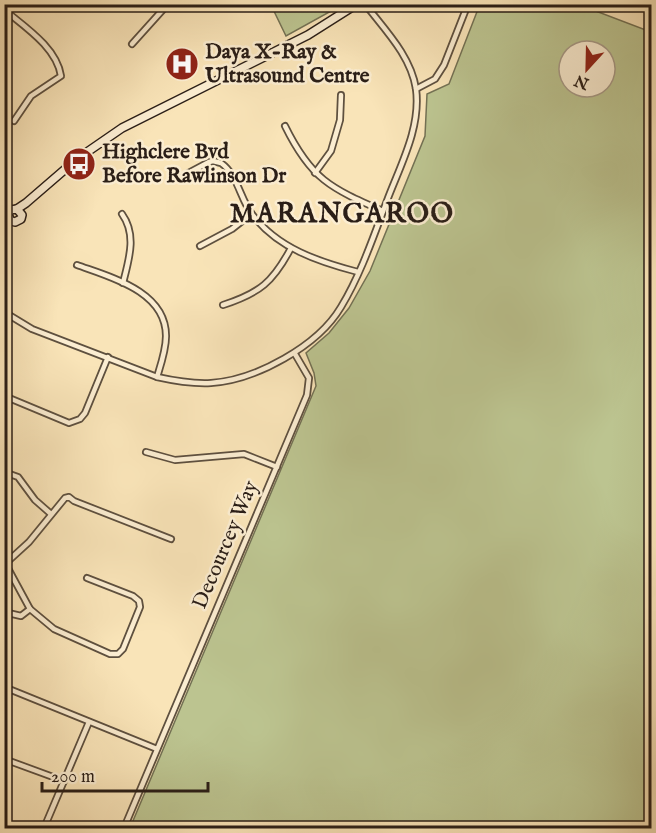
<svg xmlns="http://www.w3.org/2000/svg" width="656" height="833" viewBox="0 0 656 833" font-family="'IM FELL English',serif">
	<rect width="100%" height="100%" fill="#f9e4b8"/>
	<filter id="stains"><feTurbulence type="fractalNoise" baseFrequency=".00333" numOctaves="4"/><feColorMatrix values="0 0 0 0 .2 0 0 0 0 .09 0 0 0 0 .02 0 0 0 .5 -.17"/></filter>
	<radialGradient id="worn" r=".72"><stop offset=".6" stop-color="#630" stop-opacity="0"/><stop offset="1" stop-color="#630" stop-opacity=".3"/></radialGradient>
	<g fill="#bcc490" stroke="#737154" stroke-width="1.5" fill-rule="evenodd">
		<path d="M480,4L580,5L651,32V828H130L316,386L314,373L306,353L329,333L349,308L370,271L425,136L427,94L449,84ZM569,51H605V87H569Z"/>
		<path d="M271,5H342L286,36Z"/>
	</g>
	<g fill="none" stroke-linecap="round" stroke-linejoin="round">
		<defs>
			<g id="street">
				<path d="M7,12C28,29 57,49 61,76L31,96L14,121"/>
				<path d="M4,14L11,4"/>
				<path d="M132,44L168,4"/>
				<path d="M416,89L435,79L444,65L468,4"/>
				<path d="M285,126C311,179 330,188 383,211"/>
				<path d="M315,173L331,151L340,120L341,95"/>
				<path d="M179,178L209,162L213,161L221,163C238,175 240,199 252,214C277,248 319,262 358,272"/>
				<path d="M122,214C137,235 129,259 123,283"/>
				<path d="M200,246L232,229L251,214"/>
				<path d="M77,265C110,277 166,291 166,336C166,350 161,364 157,377"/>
				<path d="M223,305C260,293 273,282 291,248"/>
				<path d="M4,312L32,329L157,377C175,381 193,384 211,383C256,380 318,346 341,307C361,274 374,235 388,198C401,164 421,127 416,89C411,56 385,30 365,4"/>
				<path d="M9,398L69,423L80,419L85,413L108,357"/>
				<path d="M146,452L175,460L244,454L277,467"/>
				<path d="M4,472L18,477L35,500L51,514"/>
				<path d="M4,561L30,609L54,629L110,654H118L123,649L140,607L139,601L133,596L87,578"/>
				<path d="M6,563L29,542L65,498L69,497L74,501L171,539"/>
				<path d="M4,612L21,616L30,609"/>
				<path d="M4,687L157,749"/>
				<path d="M4,759L64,781"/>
				<path d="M44,828L89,722"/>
				<path d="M124,828L307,395L309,378L295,354"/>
			</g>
			<g id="secondary">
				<path d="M17,209L26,203L77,159L122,128L308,35L357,4"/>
				<path d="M4,227L10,210L17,209L22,215L21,219L15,222L11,221L9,217"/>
			</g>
		</defs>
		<use href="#street" stroke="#5e503f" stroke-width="8"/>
		<use href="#secondary" stroke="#2a1e17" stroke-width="10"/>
		<use href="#street" stroke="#fbedd1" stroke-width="4.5"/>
		<use href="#secondary" stroke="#fbedd1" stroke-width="7"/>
	</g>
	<defs>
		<symbol id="hospital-disc" viewBox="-11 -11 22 22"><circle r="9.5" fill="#8f2418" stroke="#fbedd1"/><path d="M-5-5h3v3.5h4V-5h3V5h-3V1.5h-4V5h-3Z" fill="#fff"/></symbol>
		<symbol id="bus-disc" viewBox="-11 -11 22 22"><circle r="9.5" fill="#8f2418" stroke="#fbedd1"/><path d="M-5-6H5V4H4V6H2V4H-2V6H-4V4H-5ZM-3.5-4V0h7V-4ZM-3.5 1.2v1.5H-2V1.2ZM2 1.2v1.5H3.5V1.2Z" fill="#fff"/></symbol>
	</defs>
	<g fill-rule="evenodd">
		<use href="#hospital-disc" x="163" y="45" width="38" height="38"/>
		<use href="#bus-disc" x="60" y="145" width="38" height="38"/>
	</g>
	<g text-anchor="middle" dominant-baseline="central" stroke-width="5" stroke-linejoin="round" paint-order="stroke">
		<g font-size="21" font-weight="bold" fill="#2a1e17" stroke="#fbedd1" text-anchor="start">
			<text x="205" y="52">Daya X-Ray &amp;<tspan x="205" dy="24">Ultrasound Centre</tspan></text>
			<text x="102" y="152">Highclere Bvd<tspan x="102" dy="24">Before Rawlinson Dr</tspan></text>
		</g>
		<g font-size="21" fill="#2a1e17" stroke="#fbedd1">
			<text transform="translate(226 545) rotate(-67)">Decourcey Way</text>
		</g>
		<g font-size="27" font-weight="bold" letter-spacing="1.5" fill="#2a1e17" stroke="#fbedd1">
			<text x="342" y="215">MARANGAROO</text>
		</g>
	</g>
	<rect width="656" height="833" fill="none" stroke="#f9e4b8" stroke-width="24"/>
	<rect x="6" y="6" width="644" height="821" fill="none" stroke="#2a1e17" stroke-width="3"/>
	<rect x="12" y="12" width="632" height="809" fill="none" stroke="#2a1e17" stroke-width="1.5"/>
	<g transform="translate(587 69) rotate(202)"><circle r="28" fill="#fbedd1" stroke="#a79a87" stroke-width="1.5"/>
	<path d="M0-4.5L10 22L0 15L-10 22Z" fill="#8f2418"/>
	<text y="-9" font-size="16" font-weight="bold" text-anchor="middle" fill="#2a1e17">N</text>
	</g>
	<path d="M42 782v9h166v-9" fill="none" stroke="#2a1e17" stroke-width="3"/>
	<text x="51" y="782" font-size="18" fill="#2a1e17" stroke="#fbedd1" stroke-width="4.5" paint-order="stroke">200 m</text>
	<rect width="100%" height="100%" filter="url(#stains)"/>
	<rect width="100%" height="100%" fill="url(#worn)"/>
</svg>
